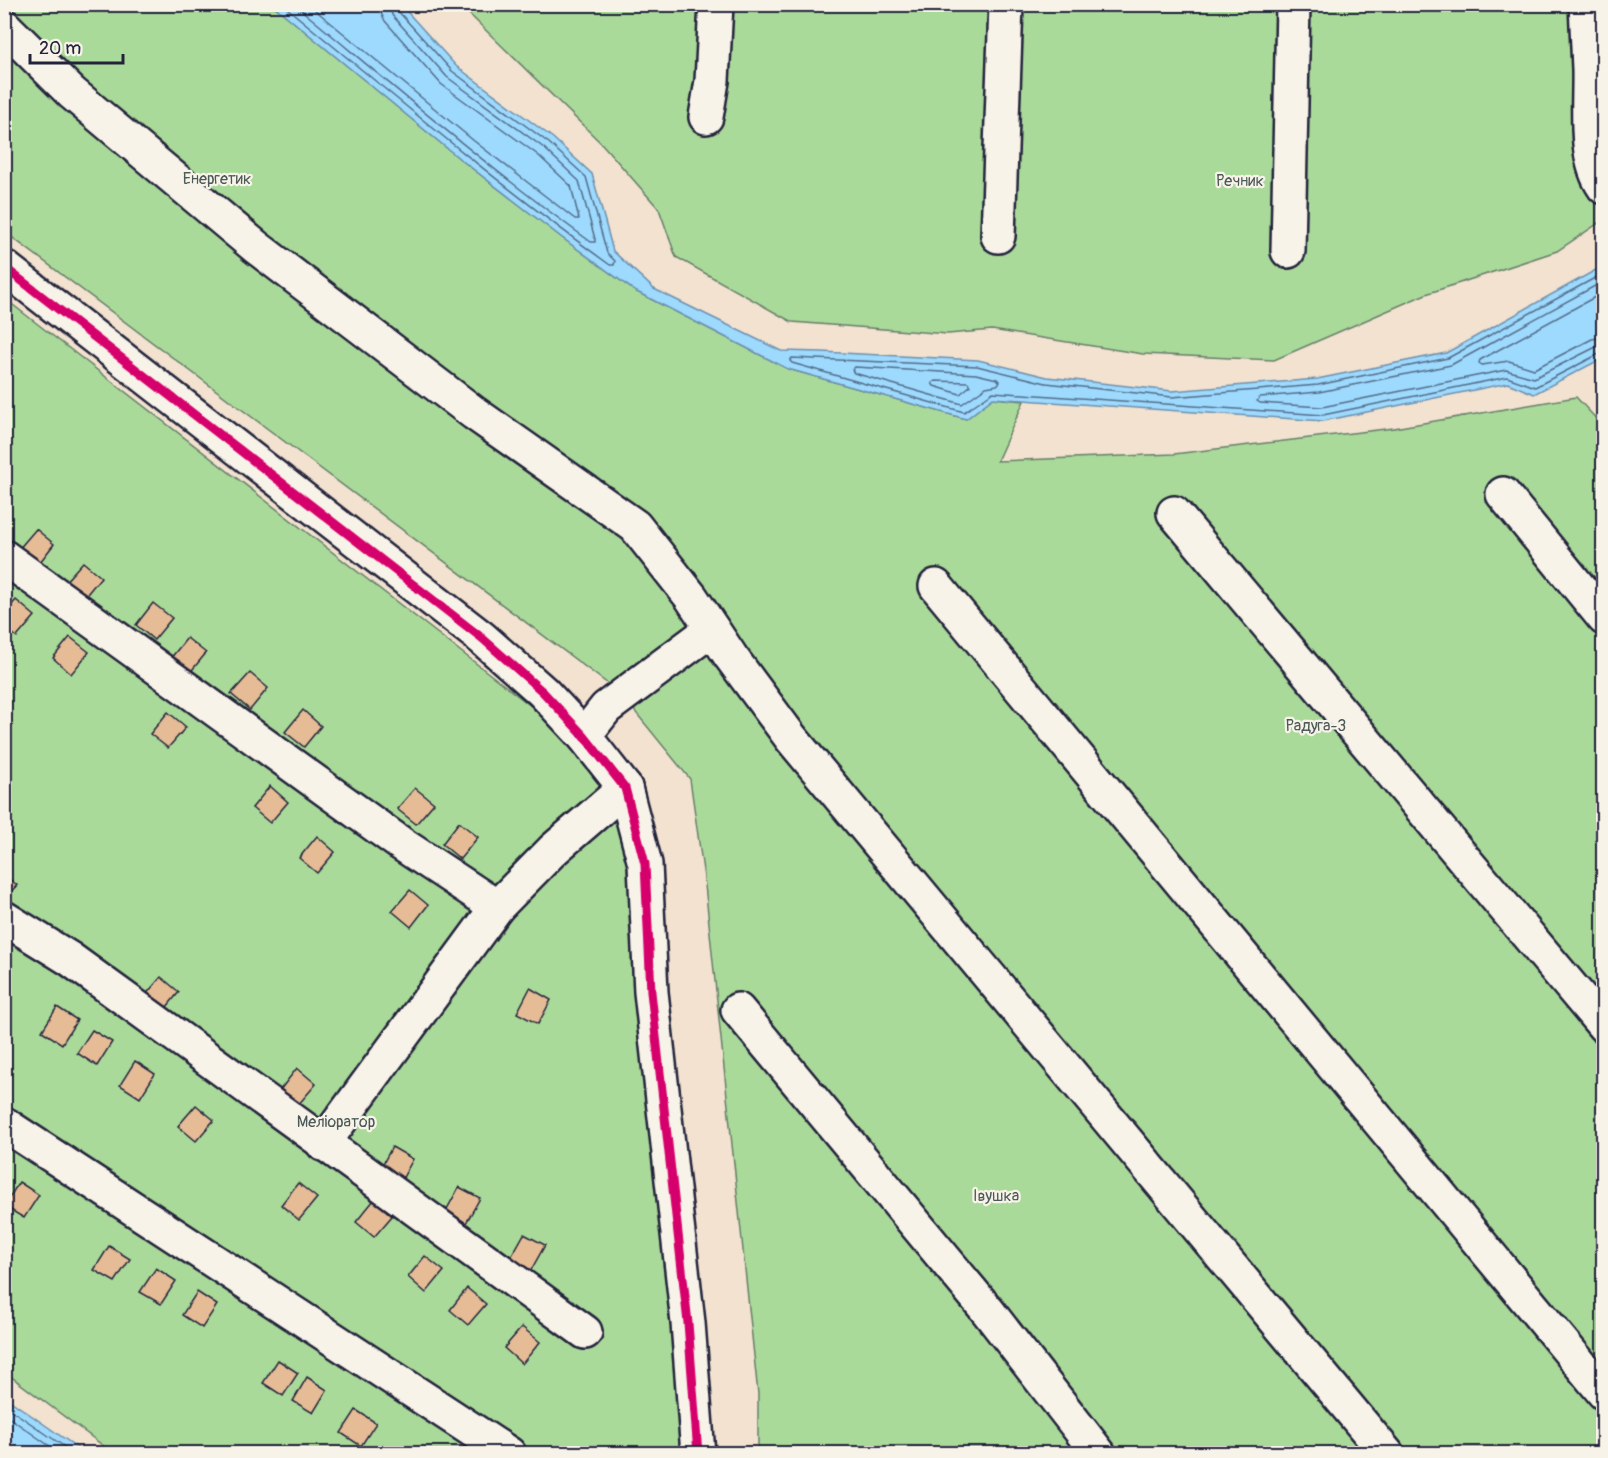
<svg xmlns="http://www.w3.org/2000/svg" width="1608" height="1458" viewBox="0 0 1608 1458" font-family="Pangolin,sans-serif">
	<rect width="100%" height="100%" fill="#f2e2cf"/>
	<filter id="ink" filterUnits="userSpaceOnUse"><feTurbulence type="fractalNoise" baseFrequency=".0167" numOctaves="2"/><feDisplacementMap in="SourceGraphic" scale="12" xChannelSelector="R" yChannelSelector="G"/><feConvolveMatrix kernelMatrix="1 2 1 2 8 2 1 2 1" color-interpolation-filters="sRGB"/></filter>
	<g filter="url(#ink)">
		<g fill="#aada9a" stroke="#667e6a" stroke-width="1.5">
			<path d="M4,5H273L460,159L561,237L635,291L788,369L966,419L993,398L1024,401L997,461L1174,454L1394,428L1576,397L1604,427L1603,1453H758V1394L705,885L690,779L620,693L5,232Z"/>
			<path d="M460,5H1603V220L1557,251L1426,294L1274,360L1143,354L992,330L948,334L792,322L676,257L659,209L602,144Z"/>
			<path d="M4,298L584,747L649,841L690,1453H113L5,1372Z"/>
		</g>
		<g fill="#9ddafe" stroke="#6c90b0" stroke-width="1.5">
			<path d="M273,5H401L456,66L553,138L592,174L613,251L654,289L781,351L822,352L978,360L1047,377L1172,391L1317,379L1446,353L1603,266V358L1534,394L1508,383L1323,421L993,398L966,419L788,369L635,291L561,237L460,159Z"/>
			<path d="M5,1397L85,1453H5Z"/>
		</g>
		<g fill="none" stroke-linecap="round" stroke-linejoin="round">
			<g stroke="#536c89" stroke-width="1.5">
				<path d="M282,4C390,93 497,183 610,265H614L615,261L607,253L586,177L549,143L452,71L398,11L397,4"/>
				<path d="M294,4C392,85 488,168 591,242H595V239L579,181L544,148L447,77L392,15L389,4"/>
				<path d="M308,4L474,141L575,219H579L571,186L538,155L441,84L385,21L381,13L380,4"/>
				<path d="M1604,273L1448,358L1318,385L1172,397L1046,383L977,366L792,358L790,361L792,363L964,412L993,392L1323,415L1507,377L1535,387L1599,354L1604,353"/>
				<path d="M1604,281L1451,365L1319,392L1260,397L1257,401L1260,403L1322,407L1506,370L1534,378L1596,347L1604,346"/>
				<path d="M1604,292L1480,360L1479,363L1482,365L1509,361L1534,369L1592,339L1604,337"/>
				<path d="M855,367L976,374L997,379L1000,382L997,385L986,387L962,404L854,373L852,370Z"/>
				<path d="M935,381L968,382L970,386L960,394L934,386L932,383Z"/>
				<path d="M4,1405L75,1454"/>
				<path d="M4,1414L61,1454"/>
			</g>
		</g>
		<g fill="#e6bc96" stroke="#22223b" stroke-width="1.5">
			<path d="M36,529L54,544L37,566L18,550Z"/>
			<path d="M83,562L101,577L83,599L64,583Z"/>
			<path d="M16,600L35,616L17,637L4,627V614Z"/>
			<path d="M153,603L172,618L154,640L136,625Z"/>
			<path d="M70,637L89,652L71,674L53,658Z"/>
			<path d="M187,638L206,653L188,675L170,659Z"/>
			<path d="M250,673L268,688L250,710L231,694Z"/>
			<path d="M303,710L321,726L304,747L285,732Z"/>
			<path d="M168,712L186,727L168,748L150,734Z"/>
			<path d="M270,786L288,802L270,823L252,808Z"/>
			<path d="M415,788L434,803L416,824L397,809Z"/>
			<path d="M459,822L478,837L460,859L442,844Z"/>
			<path d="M317,836L335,852L317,873L299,858Z"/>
			<path d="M4,875L17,885L4,900Z"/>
			<path d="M410,890L428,905L411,927L392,911Z"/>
			<path d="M161,977L179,992L162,1013L143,998Z"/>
			<path d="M530,988L551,1000L538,1024L517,1013Z"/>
			<path d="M57,1007L77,1020L62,1044L42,1031Z"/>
			<path d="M92,1030L112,1042L97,1066L77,1053Z"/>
			<path d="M135,1061L155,1074L140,1098L120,1085Z"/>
			<path d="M297,1068L316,1084L298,1105L280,1090Z"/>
			<path d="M196,1105L214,1120L196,1141L178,1126Z"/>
			<path d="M392,1147L413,1159L400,1183L379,1171Z"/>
			<path d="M19,1182L39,1195L24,1218L4,1206Z"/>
			<path d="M298,1183L317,1198L299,1220L281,1205Z"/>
			<path d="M459,1187L480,1198L466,1223L446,1211Z"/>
			<path d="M374,1200L392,1216L374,1237L356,1222Z"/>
			<path d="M524,1234L545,1245L531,1270L510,1259Z"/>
			<path d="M109,1246L130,1259L115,1282L94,1270Z"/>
			<path d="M425,1256L444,1271L426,1293L408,1277Z"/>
			<path d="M156,1268L176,1281L161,1304L140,1292Z"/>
			<path d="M467,1288L486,1304L468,1325L450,1310Z"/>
			<path d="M197,1292L217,1305L202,1328L182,1315Z"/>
			<path d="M522,1327L540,1342L522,1364L504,1348Z"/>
			<path d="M278,1360L298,1373L283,1396L263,1383Z"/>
			<path d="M307,1377L327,1390L313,1413L293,1401Z"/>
			<path d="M356,1410L376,1423L361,1446L341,1433Z"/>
		</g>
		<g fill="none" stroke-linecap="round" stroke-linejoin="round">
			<defs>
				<g id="minor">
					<path d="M1586,4C1587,26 1588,48 1589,69C1590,104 1583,159 1604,187"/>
					<path d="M4,26L72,93L256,247L474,413L635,526L691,597L731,657L791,738L1387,1454"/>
					<path d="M706,117L712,81L716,4"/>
					<path d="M998,236L1006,4"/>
					<path d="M1288,251L1293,4"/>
					<path d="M4,267L482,638L543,692L584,736L625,788L645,864L651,992L688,1323L698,1454"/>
					<path d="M1503,494L1604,618"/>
					<path d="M1174,513L1604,1026"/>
					<path d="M4,557L400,843L497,907"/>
					<path d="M936,586L1604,1393"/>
					<path d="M584,736L606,708L712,629"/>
					<path d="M4,918L70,959L585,1332"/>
					<path d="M738,1010L987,1310L1099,1454"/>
					<path d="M4,1124L509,1454"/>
					<path d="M323,1144L497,907L553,850L625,788"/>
				</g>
			</defs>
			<use href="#minor" stroke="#22223b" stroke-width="38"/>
			<use href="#minor" stroke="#f7f3e8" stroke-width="33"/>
			<defs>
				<path id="cycleway" d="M4,267L482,638L543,692L584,736L625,788L645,864L651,992L688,1323L698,1454"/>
			</defs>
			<use href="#cycleway" stroke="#f7f3e8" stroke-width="13"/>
			<use href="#cycleway" stroke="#d6006c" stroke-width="9"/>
		</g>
	</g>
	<g text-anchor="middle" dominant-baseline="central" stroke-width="4.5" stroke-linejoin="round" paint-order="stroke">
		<g font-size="16" fill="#4b5958" stroke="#f7f3e8">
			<text x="217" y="179">Енергетик</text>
			<text x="1240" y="181">Речник</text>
			<text x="1316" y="726">Радуга-3</text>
			<text x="336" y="1122">Меліоратор</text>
			<text x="996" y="1196">Івушка</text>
		</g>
	</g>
	<rect width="1608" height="1458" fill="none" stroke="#f7f3e8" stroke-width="24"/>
	<rect x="12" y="12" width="1584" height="1434" fill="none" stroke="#22223b" stroke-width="2" filter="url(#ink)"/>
	<path d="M30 54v9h93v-9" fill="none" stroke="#22223b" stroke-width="3"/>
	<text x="39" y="54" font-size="18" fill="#22223b" stroke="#f7f3e8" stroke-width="4.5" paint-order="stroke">20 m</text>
</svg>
